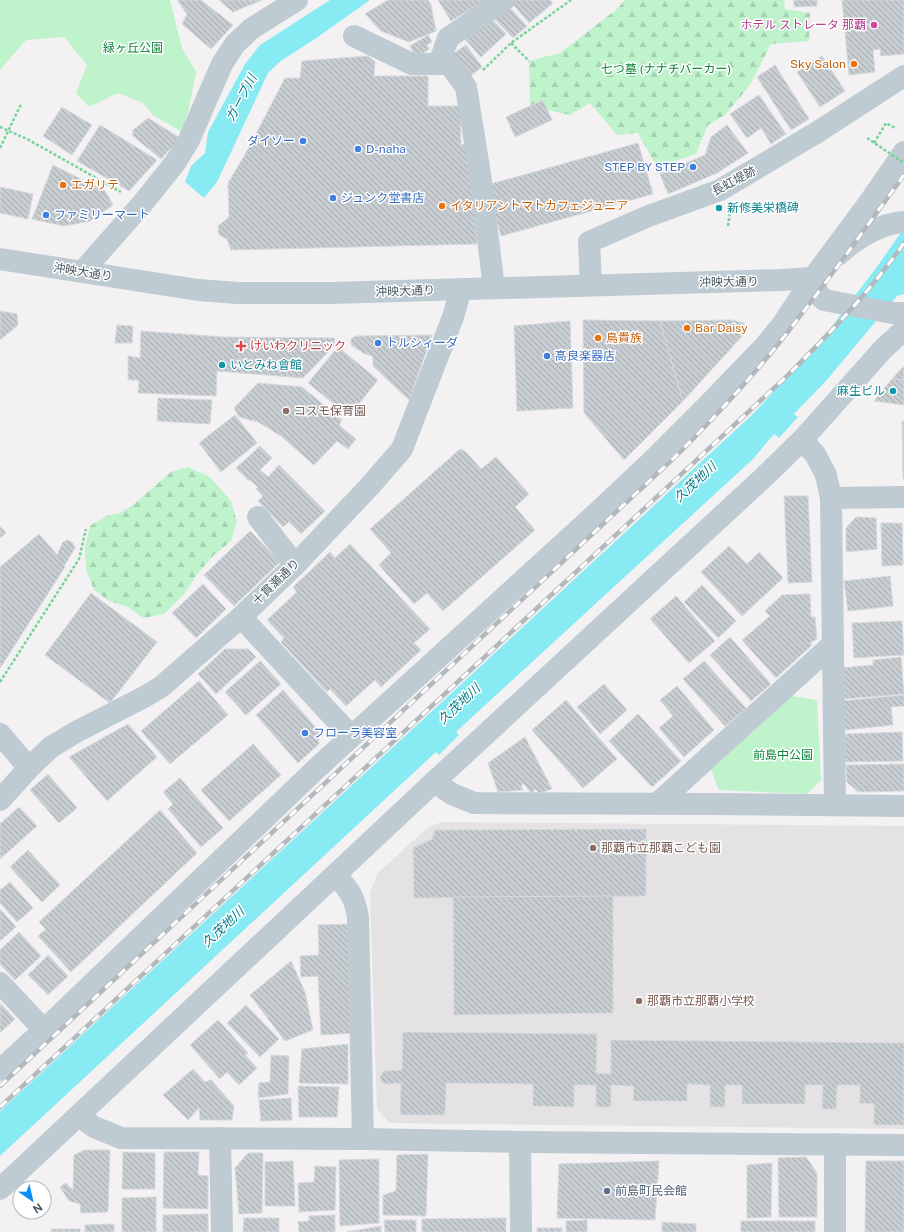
<svg xmlns="http://www.w3.org/2000/svg" width="904" height="1232" viewBox="0 0 904 1232" font-family="'Public Sans','Noto Sans JP',sans-serif">
	<defs>
		<pattern id="forest-firs" width="22" height="20" patternUnits="userSpaceOnUse"><rect width="22" height="20" fill="#bef3cc"/><path d="M5 1l3.5 6h-7zM16 11l3.5 6h-7z" fill="#a5d2b2"/></pattern>
		<pattern id="building-back-hatch" width="6" height="6" patternUnits="userSpaceOnUse"><rect width="6" height="6" fill="#c8cdd2"/><path d="M-1 5l2 2M0 0l6 6M5-1l2 2" fill="none" stroke="#a4a9ae"/></pattern>
	</defs>
	<rect width="100%" height="100%" fill="#f4f1f2"/>
	<path fill="#e5e2e4" d="M442,822L904,826V1129L390,1123L377,1109L370,893L377,874L428,827Z"/>
	<g fill="url(#forest-firs)">
		<path d="M625,0H784L785,9L810,13L809,41L771,44L750,85L725,115L708,125L696,154L657,167L638,133L617,135L590,103L570,115L530,106L529,61L560,53L617,9Z"/>
		<path d="M188,467L210,477L231,501L237,522L231,541L214,555L199,572L184,594L164,614L143,618L128,607L109,601L94,590L86,569L85,547L90,526L108,515L118,514L132,506L171,472Z"/>
	</g>
	<g fill="#bef3cc">
		<path d="M0,0H170L182,48L196,72L189,108L182,132L153,115L143,103L118,93L89,107L76,93L87,65L64,37L26,40L0,70Z"/>
		<path d="M792,696L817,700L821,780L807,794L719,790L711,770Z"/>
	</g>
	<g fill="#88ebf3">
		<path d="M330,0H370L315,39L282,60L268,73L217,182L204,198L185,182L191,166L205,153L208,132L245,64L260,45Z"/>
		<path d="M904,228V294L897,296L826,381L794,414L798,417L779,438L774,434L753,459L456,732L459,735L439,755L436,752L0,1156V1111L754,413L823,338L879,264Z"/>
	</g>
	<g fill="url(#building-back-hatch)" stroke="#d5d9dd">
		<path d="M178,0H201L233,25L211,49L182,24L187,14L178,1Z"/>
		<path d="M219,0H262L233,12Z"/>
		<path d="M388,0H428L431,5L436,31L409,42L381,31L365,14Z"/>
		<path d="M438,0H486L451,21Z"/>
		<path d="M514,0H550L553,3L529,23L511,2Z"/>
		<path d="M794,0H817V6L794,7Z"/>
		<path d="M842,0H904V54L881,56L880,49L873,50L875,72L849,75Z"/>
		<path d="M508,6L527,26L513,38L491,15Z"/>
		<path d="M488,15L506,34L481,57L463,37Z"/>
		<path d="M428,35L432,42L427,45L429,49L416,58L410,46Z"/>
		<path d="M466,45L482,67L469,77L453,54Z"/>
		<path d="M368,56L375,62L374,76H428V106H460L461,145L468,144L477,244L231,250L227,239L219,235L218,226L229,217L228,183L246,153L285,78H300L302,61Z"/>
		<path d="M822,56L845,91L820,107L797,72Z"/>
		<path d="M775,65L809,119L791,130L757,77Z"/>
		<path d="M759,95L786,134L771,144L761,128L747,138L730,114Z"/>
		<path d="M543,100L552,120L515,137L506,117Z"/>
		<path d="M62,107L92,125L72,155L43,136Z"/>
		<path d="M148,118L180,138L161,159L133,136V130Z"/>
		<path d="M100,125L157,160L129,191L77,161Z"/>
		<path d="M727,125L748,153L717,173L668,194L660,174L705,155L711,137Z"/>
		<path d="M638,143L653,194L501,236L487,185Z"/>
		<path d="M53,165L105,191L113,205L90,221L64,226L32,219Z"/>
		<path d="M0,187L33,194L28,219L0,213Z"/>
		<path d="M0,311L17,314L18,325L0,340Z"/>
		<path d="M583,320L660,321L683,401L624,460L584,413Z"/>
		<path d="M732,320L744,323L745,333L683,401L660,321Z"/>
		<path d="M570,321L573,408L517,411L514,326Z"/>
		<path d="M117,325L133,326L132,343H115Z"/>
		<path d="M141,331L224,337L334,338L335,345L303,378L217,371L216,396L138,393L139,380H128V356L140,358Z"/>
		<path d="M432,335L409,400L373,366V356L365,354L351,345V339L356,336Z"/>
		<path d="M338,347L378,380L349,416L308,383Z"/>
		<path d="M904,366V380L892,379L902,368Z"/>
		<path d="M892,379L904,380V405L874,401Z"/>
		<path d="M258,383L302,387L342,420L339,425L356,439L348,449L337,441L314,465L281,436L258,422L239,417L234,408Z"/>
		<path d="M158,398L212,400L210,424L157,421Z"/>
		<path d="M235,415L257,443L221,472L199,443Z"/>
		<path d="M902,421H904V479H903Z"/>
		<path d="M260,446L272,458L260,470L268,477L279,465L325,511L301,534L289,522L283,527L258,501L263,496L256,489L258,487L250,480L249,481L236,468Z"/>
		<path d="M460,449L466,452L481,469L496,457L529,494L515,507L535,530L443,611L427,593L414,604L379,565L391,553L370,529Z"/>
		<path d="M784,496H808L812,582L788,583Z"/>
		<path d="M856,517L876,518L877,549L846,552V528Z"/>
		<path d="M881,523H902L903,565L882,566Z"/>
		<path d="M0,526L6,533L0,538Z"/>
		<path d="M250,531L280,562L234,606L204,575Z"/>
		<path d="M39,534L57,555L63,542L68,540L73,543L75,548L64,566L65,567L0,668V567Z"/>
		<path d="M350,544L430,629L414,643L421,650L381,687L375,680L346,706L330,689L327,692L281,642L284,638L267,620L297,592L293,587L330,552L335,558Z"/>
		<path d="M729,546L747,564L759,552L783,578L742,616L701,572Z"/>
		<path d="M890,576L893,606L848,611L844,581Z"/>
		<path d="M203,584L226,609L196,638L172,613Z"/>
		<path d="M702,585L736,621L718,638L684,602Z"/>
		<path d="M91,593L157,642L110,703L45,655Z"/>
		<path d="M810,594L811,617H815L817,639L810,643L812,645L776,678L742,640L770,616L765,611L782,595Z"/>
		<path d="M676,596L715,641L689,663L650,619Z"/>
		<path d="M902,621L904,655L854,658L852,623Z"/>
		<path d="M730,637L771,684L751,701L710,655Z"/>
		<path d="M225,649H248L256,657L216,694L198,674Z"/>
		<path d="M901,657L904,694L844,699L841,668L873,665V660Z"/>
		<path d="M260,661L281,684L246,715L225,692Z"/>
		<path d="M704,661L746,708L725,726L683,679Z"/>
		<path d="M199,681L228,715L170,764L141,731Z"/>
		<path d="M604,684L627,710L600,734L577,707Z"/>
		<path d="M677,686L714,730L684,757L659,728L673,716L660,700Z"/>
		<path d="M283,690L318,730L319,744L298,763L256,715Z"/>
		<path d="M904,695V706L891,707L893,725L845,730L842,701Z"/>
		<path d="M566,700L617,759L583,788L532,730Z"/>
		<path d="M638,714L681,761L652,787L609,741Z"/>
		<path d="M128,724L157,757L107,801L69,757Z"/>
		<path d="M902,732L903,761L845,762V734Z"/>
		<path d="M525,737L552,789L540,793L535,789L532,794L524,784L521,785L523,790L498,792L488,763Z"/>
		<path d="M253,744L281,775L229,821L201,790Z"/>
		<path d="M904,764V791L858,792L847,782L846,765Z"/>
		<path d="M48,774L77,808L59,823L30,790Z"/>
		<path d="M180,778L223,828L201,847L168,809L173,804L163,792Z"/>
		<path d="M19,807L37,826L0,859V824Z"/>
		<path d="M160,810L197,853L71,972L38,936L46,929L39,922Z"/>
		<path d="M646,829V896L414,898L413,848L432,839L435,830Z"/>
		<path d="M28,850L60,885L42,902L10,867Z"/>
		<path d="M10,882L33,908L17,922L0,903V890Z"/>
		<path d="M613,896V1013L454,1015L453,897Z"/>
		<path d="M0,909L16,927L0,941Z"/>
		<path d="M350,924L355,1033L321,1035L318,976L301,977L300,956L319,955L318,925Z"/>
		<path d="M19,932L41,956L15,980L0,964V950Z"/>
		<path d="M48,955L68,976L48,995L28,975Z"/>
		<path d="M291,961L305,992L313,1030L285,1041L250,995Z"/>
		<path d="M0,1003L15,1019L0,1033Z"/>
		<path d="M246,1005L279,1039L260,1057L227,1023Z"/>
		<path d="M218,1020L248,1053L245,1055L257,1068L239,1085L227,1072L220,1079L190,1045Z"/>
		<path d="M403,1032L597,1034L596,1073L611,1074V1040L904,1043V1125H874V1104L860,1103V1085H837L836,1109H822L823,1085H805V1104H742V1085H725V1107H710V1085L687,1084V1101H633L634,1086L611,1085V1107H596V1085H574V1107L533,1106V1084L446,1083L445,1115H400L401,1083L385,1084L381,1082L380,1077L384,1071L402,1070Z"/>
		<path d="M348,1044V1084L299,1083L302,1049Z"/>
		<path d="M271,1055L289,1056L288,1094L258,1098L259,1083L270,1082Z"/>
		<path d="M193,1069L205,1082L211,1080L234,1106L232,1120H200L199,1108L188,1120L163,1095Z"/>
		<path d="M298,1086L339,1087L337,1117H299Z"/>
		<path d="M291,1098L292,1120L261,1121L259,1100Z"/>
		<path d="M85,1150H110L108,1210L107,1212L81,1213L80,1204L69,1201L60,1187L66,1183L73,1190L74,1155Z"/>
		<path d="M123,1152L155,1153V1189H122Z"/>
		<path d="M164,1152H199L198,1175L208,1176V1209L163,1208Z"/>
		<path d="M248,1153H263L262,1213L239,1214L235,1168Z"/>
		<path d="M428,1154L426,1216L383,1215V1195L396,1191L397,1155Z"/>
		<path d="M806,1157L817,1173V1217H779L778,1158Z"/>
		<path d="M379,1159V1223L340,1226L339,1160Z"/>
		<path d="M293,1161L295,1206H265V1162Z"/>
		<path d="M659,1161L655,1220L557,1218L559,1164Z"/>
		<path d="M866,1161H904V1232H865Z"/>
		<path d="M772,1163L771,1217L747,1218V1165Z"/>
		<path d="M315,1166L336,1167L335,1210L299,1212L298,1183L314,1182Z"/>
		<path d="M156,1197V1232H122V1198Z"/>
		<path d="M208,1214V1232H163V1215Z"/>
		<path d="M335,1215V1232H299L298,1222L309,1221V1216Z"/>
		<path d="M244,1218H279V1232H243Z"/>
		<path d="M506,1218V1232H422V1219Z"/>
		<path d="M384,1220H416V1232H385Z"/>
		<path d="M587,1220V1232H566V1221Z"/>
		<rect x="741" y="1221" width="74" height="11"/>
		<path d="M662,1222L696,1224V1232H662Z"/>
		<path d="M114,1224V1232H85V1225Z"/>
		<path d="M381,1226V1232H347Z"/>
		<rect x="537" y="1228" width="25" height="4"/>
		<rect x="51" y="1229" width="29" height="3"/>
	</g>
	<g fill="none" stroke-linecap="round" stroke-linejoin="round">
		<g stroke="#73d498" stroke-width="2.5" stroke-dasharray="3 2" stroke-linecap="butt">
			<path d="M511,43L529,61"/>
			<path d="M483,70L511,43L571,0"/>
			<path d="M0,127L29,140L121,192"/>
			<path d="M874,143L886,123L895,128"/>
			<path d="M0,148L21,104"/>
			<path d="M728,226L730,213"/>
			<path d="M0,682L79,559L86,529"/>
		</g>
		<g stroke="#becbd2" stroke-width="22">
			<path d="M354,36L412,64H449L466,87L480,174L494,288"/>
			<path d="M439,64L448,38L504,0"/>
			<path d="M838,255C857,238 878,224 904,222"/>
			<path d="M0,259L198,290L238,293H331L781,280L813,278"/>
			<path d="M82,272L142,204L175,163L189,140L222,64L235,44L251,29L297,0"/>
			<path d="M813,278L818,294L824,300L892,313H904"/>
			<path d="M591,285L589,242L646,217L720,190L816,133L904,76"/>
			<path d="M802,440L815,454L826,475L831,498L835,805"/>
			<path d="M831,498L904,497"/>
			<path d="M258,517L295,565"/>
			<path d="M241,617L351,736"/>
			<path d="M0,734L29,768"/>
			<path d="M434,782L452,794L474,803L709,804L904,806"/>
			<path d="M0,800L29,768L51,747L76,732L144,697L161,687L241,617L295,565L369,487L402,449L453,317L461,289"/>
			<path d="M658,803L832,645"/>
			<path d="M336,875C349,890 355,897 358,918L363,1139"/>
			<path d="M0,983L44,1030"/>
			<path d="M0,1070L44,1030L316,769L600,510L652,461L707,406L764,347L782,325L813,278L868,204L904,152"/>
			<path d="M79,1116L94,1127L121,1138L363,1139L520,1142L904,1145"/>
			<path d="M220,1138L222,1232"/>
			<path d="M520,1142L521,1232"/>
			<path d="M0,1189L434,782L764,477L802,440L884,348L904,330"/>
			<path d="M835,1232V1144"/>
		</g>
		<defs>
			<g id="rail">
				<path d="M0,1086L674,458C709,423 743,387 775,348C820,292 862,233 904,175"/>
				<path d="M0,1107L786,377C828,335 870,292 904,243"/>
			</g>
		</defs>
		<use href="#rail" stroke="#b3b8bc" stroke-width="4.5"/>
		<use href="#rail" stroke="#fff" stroke-width="3" stroke-dasharray="9" stroke-linecap="butt"/>
		<path stroke="#73d498" stroke-width="2.5" stroke-dasharray="3 2" stroke-linecap="butt" d="M867,138L904,163"/>
	</g>
	<circle fill="#d1479c" stroke="#fff" stroke-width="1.5" cx="874" cy="25" r="4"/>
	<g fill="#e8710a" stroke="#fff" stroke-width="1.5">
		<circle cx="854" cy="64" r="4"/>
		<circle cx="63" cy="185" r="4"/>
		<circle cx="442" cy="206" r="4"/>
		<circle cx="687" cy="328" r="4"/>
		<circle cx="598" cy="338" r="4"/>
	</g>
	<g fill="#3f7fe0" stroke="#fff" stroke-width="1.5">
		<circle cx="303" cy="141" r="4"/>
		<circle cx="358" cy="149" r="4"/>
		<circle cx="693" cy="167" r="4"/>
		<circle cx="333" cy="198" r="4"/>
		<circle cx="46" cy="215" r="4"/>
		<circle cx="378" cy="343" r="4"/>
		<circle cx="547" cy="356" r="4"/>
		<circle cx="305" cy="733" r="4"/>
	</g>
	<g fill="#0f9aa8" stroke="#fff" stroke-width="1.5">
		<circle cx="719" cy="208" r="4"/>
		<circle cx="222" cy="365" r="4"/>
		<circle cx="893" cy="391" r="4"/>
	</g>
	<path fill="#e0444e" stroke="#fff" stroke-width="1.5" d="M239 340h4v4h4v4h-4v4h-4v-4h-4v-4h4z"/>
	<g fill="#8d6e63" stroke="#fff" stroke-width="1.5">
		<circle cx="286" cy="411" r="4"/>
		<circle cx="593" cy="848" r="4"/>
		<circle cx="639" cy="1001" r="4"/>
	</g>
	<circle fill="#5c6f8a" stroke="#fff" stroke-width="1.5" cx="607" cy="1191" r="4"/>
	<g text-anchor="middle" dominant-baseline="central" stroke-width="3" stroke-linejoin="round" paint-order="stroke">
		<g font-size="12" fill="#b23c85" stroke="#fff" text-anchor="end">
			<text x="866" y="25">ホテル ストレータ 那覇</text>
		</g>
		<g font-size="12" fill="#10843c" stroke="#fff">
			<text x="133" y="48">緑ヶ丘公園</text>
			<text x="666" y="69">七つ墓 (ナナチバーカー)</text>
			<text x="783" y="755">前島中公園</text>
		</g>
		<g font-size="12" fill="#c56008" stroke="#fff" text-anchor="start">
			<text x="846" y="64" text-anchor="end">Sky Salon</text>
			<text x="71" y="185">エガリテ</text>
			<text x="450" y="206">イタリアントマトカフェジュニア</text>
			<text x="695" y="328">Bar Daisy</text>
			<text x="606" y="338">鳥貴族</text>
		</g>
		<g font-size="12" fill="#366cbe" stroke="#fff" text-anchor="start">
			<text x="295" y="141" text-anchor="end">ダイソー</text>
			<text x="366" y="149">D-naha</text>
			<text x="685" y="167" text-anchor="end">STEP BY STEP</text>
			<text x="341" y="198">ジュンク堂書店</text>
			<text x="54" y="215">ファミリーマート</text>
			<text x="386" y="343">トルシィーダ</text>
			<text x="555" y="356">高良楽器店</text>
			<text x="313" y="733">フローラ美容室</text>
		</g>
		<g font-size="12" fill="#485861" stroke="#fff">
			<text transform="translate(734 181) rotate(-28)">長虹堤跡</text>
			<text transform="translate(83 272) rotate(9)">沖映大通り</text>
			<text transform="translate(729 282) rotate(-1)">沖映大通り</text>
			<text transform="translate(405 291) rotate(-2)">沖映大通り</text>
			<text transform="translate(276 582) rotate(-44)">十貫瀬通り</text>
		</g>
		<g font-size="12" fill="#0d838f" stroke="#fff" text-anchor="start">
			<text x="727" y="208">新修美栄橋碑</text>
			<text x="230" y="365">いとみね會館</text>
			<text x="885" y="391" text-anchor="end">麻生ビル</text>
		</g>
		<g font-size="12" fill="#be3a42" stroke="#fff" text-anchor="start">
			<text x="250" y="346">けいわクリニック</text>
		</g>
		<g font-size="12" fill="#785e54" stroke="#fff" text-anchor="start">
			<text x="294" y="411">コスモ保育園</text>
			<text x="601" y="848">那覇市立那覇こども園</text>
			<text x="647" y="1001">那覇市立那覇小学校</text>
		</g>
		<g font-size="12" fill="#4e5e75" stroke="#fff" text-anchor="start">
			<text x="615" y="1191">前島町民会館</text>
		</g>
		<g font-size="13" font-style="italic" fill="#067d87" stroke="#fff">
			<text transform="translate(241 98) rotate(-62)">ガーブ川</text>
			<text transform="translate(695 482) rotate(-43)">久茂地川</text>
			<text transform="translate(459 704) rotate(-43)">久茂地川</text>
			<text transform="translate(223 927) rotate(-43)">久茂地川</text>
		</g>
	</g>
	<g transform="translate(32 1200) rotate(146)"><circle r="19" fill="#ffffff" stroke="#b6bcc0"/>
	<path d="M0-3L7 15L0 10L-7 15Z" fill="#0c8ff4"/>
	<text y="-6" font-size="11" font-weight="bold" text-anchor="middle" fill="#485861">N</text>
	</g>
</svg>
